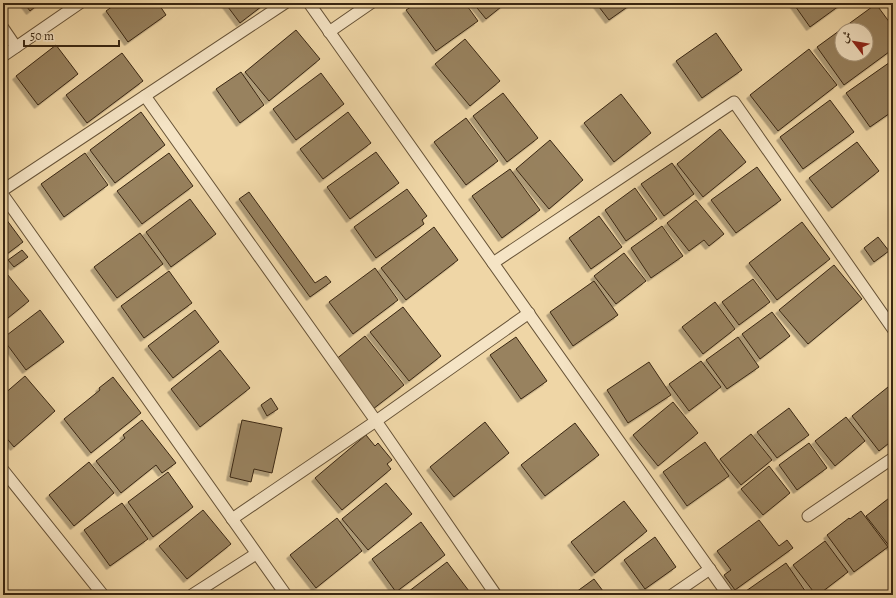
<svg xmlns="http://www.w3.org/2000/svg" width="896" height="598" viewBox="0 0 896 598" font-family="Alegreya,Amiri,serif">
	<defs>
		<filter id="shadow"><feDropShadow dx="-3.5" dy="3.5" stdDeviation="0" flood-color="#0004"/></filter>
	</defs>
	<rect width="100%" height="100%" fill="#efd6a6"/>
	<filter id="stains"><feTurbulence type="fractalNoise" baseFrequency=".005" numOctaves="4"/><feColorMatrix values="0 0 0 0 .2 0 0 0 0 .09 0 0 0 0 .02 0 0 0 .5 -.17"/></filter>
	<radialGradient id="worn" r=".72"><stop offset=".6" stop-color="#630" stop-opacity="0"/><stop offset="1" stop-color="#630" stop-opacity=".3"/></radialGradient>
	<g fill="#98825f" stroke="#3a2712" fill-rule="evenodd" filter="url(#shadow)">
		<path d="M24,3H40L30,11Z"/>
		<path d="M117,3H158L166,15L128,42L106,11Z"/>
		<path d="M225,3H266L240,23Z"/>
		<path d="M417,3H465L478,21L436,51L406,10Z"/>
		<path d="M473,3H506L486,19Z"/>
		<path d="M596,3H633L609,20Z"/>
		<path d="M793,3H843L810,27Z"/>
		<path d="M876,4L893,27V49L844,85L817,47ZM842,30H866V54H842Z"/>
		<path d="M296,30L320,59L269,101L245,72Z"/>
		<path d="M716,33L742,70L702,98L676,61Z"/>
		<path d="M465,39L500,81L470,106L435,64Z"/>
		<path d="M56,45L78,74L38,105L16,76Z"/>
		<path d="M809,49L837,85L778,131L750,95Z"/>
		<path d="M122,53L143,81L87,123L66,95Z"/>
		<path d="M893,60V111L870,127L846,93Z"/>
		<path d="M241,72L264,105L240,123L216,89Z"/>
		<path d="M321,73L344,104L296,140L273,109Z"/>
		<path d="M503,93L538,138L507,162L473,116Z"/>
		<path d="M621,94L651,133L614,162L584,123Z"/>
		<path d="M830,100L854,132L803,169L780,137Z"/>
		<path d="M141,112L165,145L115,183L90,150Z"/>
		<path d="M348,112L371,143L323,179L300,149Z"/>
		<path d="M466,118L498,161L466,185L434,142Z"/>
		<path d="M720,129L746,162L703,197L677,164Z"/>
		<path d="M550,140L583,180L549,209L516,169Z"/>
		<path d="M857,142L879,171L832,208L809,178Z"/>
		<path d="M376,152L399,183L350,219L327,187Z"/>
		<path d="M85,153L108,185L64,217L41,184Z"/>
		<path d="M169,153L193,186L142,224L117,191Z"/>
		<path d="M672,163L694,194L664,216L641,184Z"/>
		<path d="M757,167L781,200L736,233L711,200Z"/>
		<path d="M510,169L540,210L502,238L472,196Z"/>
		<path d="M635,188L657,219L626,241L605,210Z"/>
		<path d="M407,189L427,216L422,220L424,224L376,258L354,227Z"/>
		<path d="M249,192L315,283L326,276L331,282L310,297L239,199Z"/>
		<path d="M190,199L216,234L171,267L146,232Z"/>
		<path d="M696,200L724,234L709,246L704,240L689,251L667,223Z"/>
		<path d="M3,215L23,242L3,257Z"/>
		<path d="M599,216L622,247L591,269L569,238Z"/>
		<path d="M802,222L830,259L777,300L749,263Z"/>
		<path d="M662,226L683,256L651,278L631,248Z"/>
		<path d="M434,227L458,260L406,300L381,268Z"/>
		<path d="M140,233L163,264L117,298L94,267Z"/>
		<path d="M878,237L889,251L874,262L864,248Z"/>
		<path d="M22,250L28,257L14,267L8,260Z"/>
		<path d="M624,253L646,281L616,304L594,276Z"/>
		<path d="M834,265L862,299L808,344L779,310Z"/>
		<path d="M375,268L398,300L353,334L329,302Z"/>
		<path d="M3,269L29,301L3,322Z"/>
		<path d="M169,271L192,303L144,338L121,306Z"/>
		<path d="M753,279L770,302L739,325L722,302Z"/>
		<path d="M594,281L618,315L573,346L550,312Z"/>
		<path d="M715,302L735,329L703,354L682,327Z"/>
		<path d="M403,307L441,356L409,381L370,332Z"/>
		<path d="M40,310L64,342L26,370L3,339V338Z"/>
		<path d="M195,310L219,342L173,378L148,346Z"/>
		<path d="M772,312L790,336L760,359L742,334Z"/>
		<path d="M365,336L404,385L373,409L335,360Z"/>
		<path d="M516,337L547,381L521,399L490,355Z"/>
		<path d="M738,337L759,367L727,389L706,360Z"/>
		<path d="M220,350L250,388L200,427L171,389Z"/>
		<path d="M701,361L721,387L689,411L669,384Z"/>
		<path d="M649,362L671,395L628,423L607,390Z"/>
		<path d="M25,376L55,411L14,447L3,434V395Z"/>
		<path d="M113,377L141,413L91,453L64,419L100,390L99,388Z"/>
		<path d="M893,383V440L879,451L852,416Z"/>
		<path d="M271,398L278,409L267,416L261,405Z"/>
		<path d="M673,402L698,433L658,466L633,435Z"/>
		<path d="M789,408L809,435L777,458L757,432Z"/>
		<path d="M846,417L865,441L835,466L815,441Z"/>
		<path d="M142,420L176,463L162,473L156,465L121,493L96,461L125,438L123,435Z"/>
		<path d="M242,420L282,428L272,473L254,469L251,482L230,477Z"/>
		<path d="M485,422L509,453L454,497L430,467Z"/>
		<path d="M575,423L599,455L545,496L521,465Z"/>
		<path d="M751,434L772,460L741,485L720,459Z"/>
		<path d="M366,435L375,446L378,443L392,460L387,464L391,469L342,510L315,478Z"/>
		<path d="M705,442L729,476L687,506L663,472Z"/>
		<path d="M809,443L827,468L797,490L779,465Z"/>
		<path d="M89,462L114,493L74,526L49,495Z"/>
		<path d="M769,466L790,493L763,515L741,489Z"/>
		<path d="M168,472L193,507L153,537L128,502Z"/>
		<path d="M386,483L412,514L368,550L342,519Z"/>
		<path d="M893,495V544L890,547L866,516Z"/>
		<path d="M624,501L647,531L595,573L571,542Z"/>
		<path d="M122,503L148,539L110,566L84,530Z"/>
		<path d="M203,510L231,544L187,579L159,546Z"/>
		<path d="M861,511L888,547L854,572L827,535L849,518L850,519Z"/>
		<path d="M337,518L362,551L316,588L290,555Z"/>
		<path d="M759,520L779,546L787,540L793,548L735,590L724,575L731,570L717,551Z"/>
		<path d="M421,522L445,555L396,592L372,559Z"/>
		<path d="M655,537L676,567L645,589L624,560Z"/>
		<path d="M825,541L848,572L818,595H816L793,565Z"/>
		<path d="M447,562L472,595H404Z"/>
		<path d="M786,563L808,595H748L746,591Z"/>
		<path d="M594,579L606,595H572Z"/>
	</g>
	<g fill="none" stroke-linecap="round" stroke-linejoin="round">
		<defs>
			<g id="street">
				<path d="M309,3L728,595"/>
				<path d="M3,28L16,47"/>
				<path d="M329,32L371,3"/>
				<path d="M3,56L80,3"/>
				<path d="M145,96L376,421L496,595"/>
				<path d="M3,190L285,3"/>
				<path d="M3,195L286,595"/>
				<path d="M493,263L734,102L893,329"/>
				<path d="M3,470L103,595"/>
				<path d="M808,516L893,458"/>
				<path d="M232,519L376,421L529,313"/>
				<path d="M192,595L256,554"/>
				<path d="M672,595L710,569"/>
			</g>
		</defs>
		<use href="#street" stroke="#675337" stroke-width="13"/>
		<use href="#street" stroke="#f5e4c5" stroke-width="11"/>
	</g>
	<rect width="896" height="598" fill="none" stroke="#efd6a6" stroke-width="16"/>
	<rect x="4" y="4" width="888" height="590" fill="none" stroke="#3a2712" stroke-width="2"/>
	<rect x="8" y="8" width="880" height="582" fill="none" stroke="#3a2712"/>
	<g transform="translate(854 42) rotate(301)"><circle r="19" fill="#f5e4c5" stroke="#aa987d"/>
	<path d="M0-3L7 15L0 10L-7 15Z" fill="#8f2418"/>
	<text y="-6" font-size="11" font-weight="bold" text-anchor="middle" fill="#3a2712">ش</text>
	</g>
	<path d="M24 40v6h95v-6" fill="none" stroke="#3a2712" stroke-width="2"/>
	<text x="30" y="40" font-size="12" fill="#3a2712" stroke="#f5e4c5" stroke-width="3" paint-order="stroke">50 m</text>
	<rect width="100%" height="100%" filter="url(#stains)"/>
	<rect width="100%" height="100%" fill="url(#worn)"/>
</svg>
